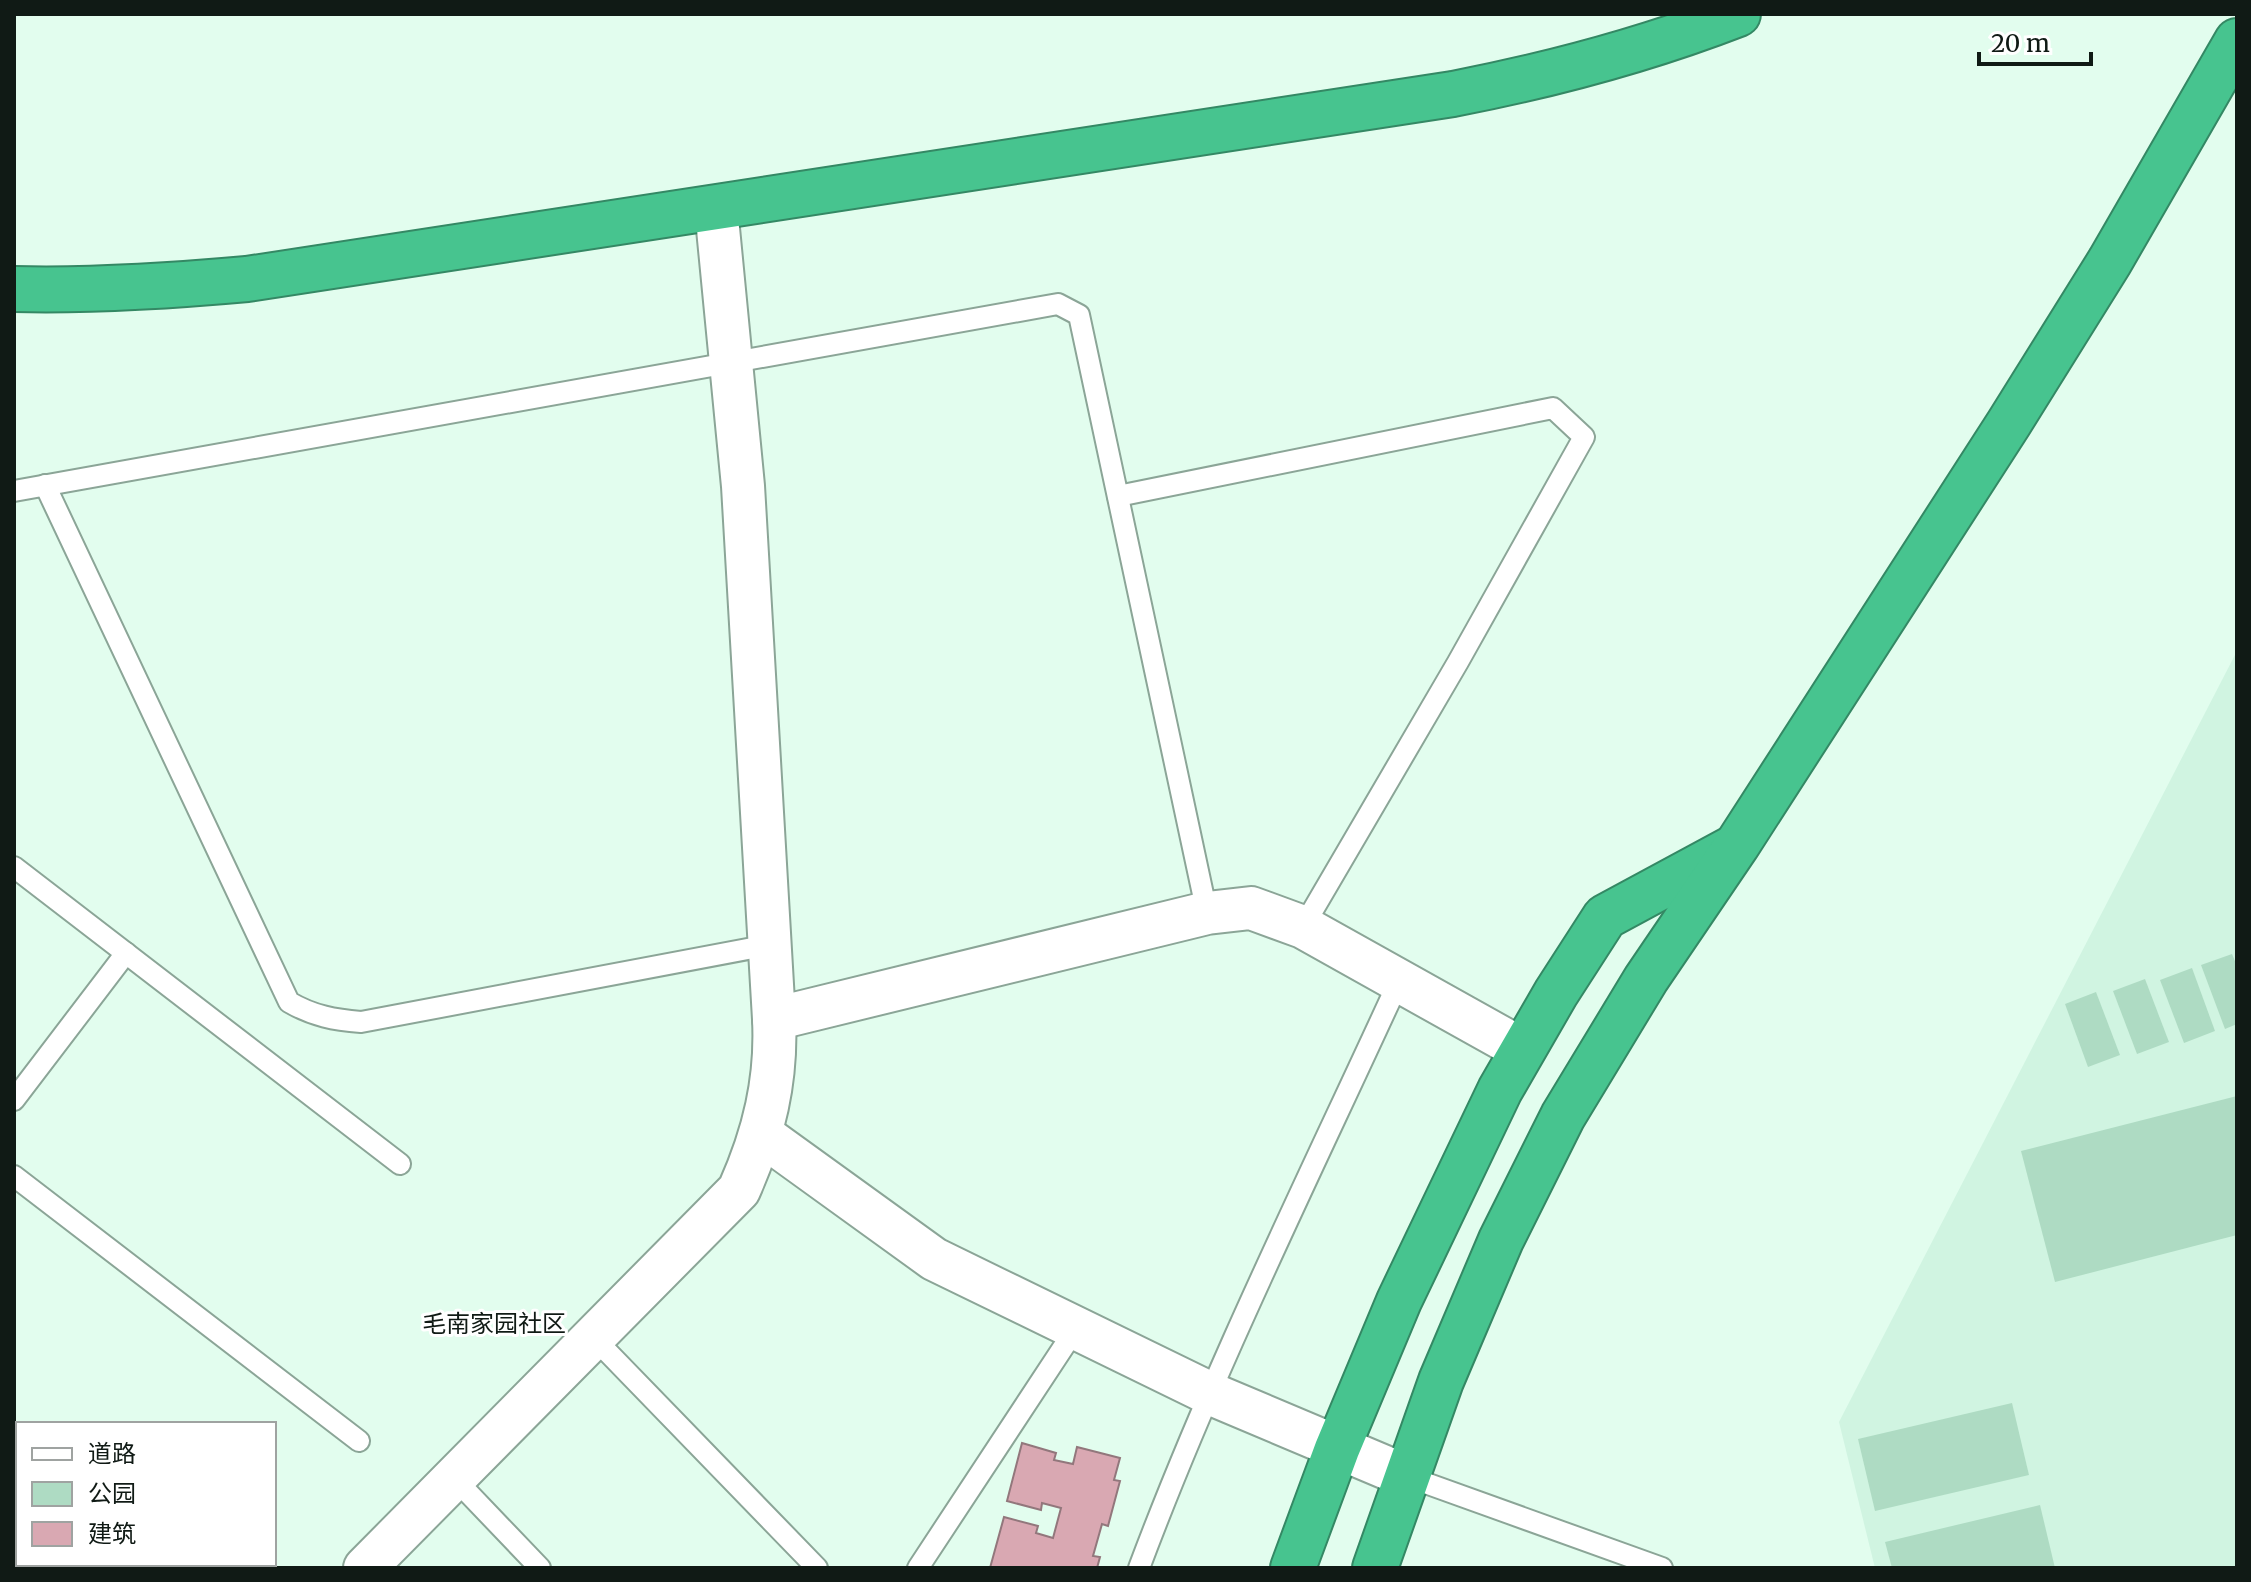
<svg xmlns="http://www.w3.org/2000/svg" width="2251" height="1582" viewBox="0 0 2251 1582" font-family="Merriweather,'Noto Sans SC',serif">
	<rect width="100%" height="100%" fill="#e2fdee"/>
	<path fill="#d0f4e1" d="M2237,651V1568H1875L1839,1422Z"/>
	<g fill="#aedbc3">
		<path d="M2232,954L2237,966V1024L2225,1029L2201,965Z"/>
		<path d="M2192,968L2215,1031L2184,1043L2160,980Z"/>
		<path d="M2145,979L2169,1042L2137,1054L2113,991Z"/>
		<path d="M2096,992L2120,1055L2088,1067L2065,1004Z"/>
		<path d="M2237,1096V1235L2055,1282L2021,1151Z"/>
		<path d="M2012,1403L2029,1475L1875,1511L1858,1439Z"/>
		<path d="M2040,1505L2055,1568H1892L1885,1542Z"/>
	</g>
	<path fill="#d9a8b2" stroke="#92777c" stroke-width="2" d="M1022,1443L1056,1453L1054,1460L1073,1464L1077,1447L1120,1458L1114,1480L1120,1481L1108,1526L1102,1524L1093,1556L1100,1557L1097,1568H990L1004,1517L1038,1526L1036,1533L1053,1538L1061,1508L1042,1503L1041,1510L1007,1501Z"/>
	<g fill="none" stroke-linecap="round" stroke-linejoin="round">
		<defs>
			<g id="lane">
				<path d="M45,485L289,1002C313,1016 335,1020 361,1022L769,945"/>
				<path d="M14,491L1058,304L1079,315L1207,913"/>
				<path d="M1118,496L1553,408L1584,437L1458,662L1303,927"/>
				<path d="M14,867L400,1164"/>
				<path d="M14,1100L126,953"/>
				<path d="M14,1176L359,1441"/>
				<path d="M593,1337L817,1568"/>
				<path d="M1406,1476L1662,1568"/>
				<path d="M454,1478L540,1568"/>
				<path d="M14,1512L18,1515"/>
				<path d="M82,1564L87,1568"/>
				<path d="M918,1568L1076,1328"/>
				<path d="M1139,1568C1214,1368 1310,1175 1399,981"/>
			</g>
			<g id="street">
				<path d="M774,1019L1207,913L1251,908L1303,927L1523,1050"/>
				<path d="M761,1134L934,1259L1209,1393L1406,1476"/>
				<path d="M365,1568L739,1190C764,1134 777,1080 774,1019L743,486L716,208"/>
			</g>
			<g id="highway">
				<path d="M14,289C92,291 169,286 247,279L1453,94C1551,75 1645,50 1738,14"/>
				<path d="M1293,1568L1337,1449L1399,1301L1500,1090L1556,993L1605,917L1731,849"/>
				<path d="M1375,1568L1441,1381L1501,1240L1563,1116L1646,979L1737,845L2009,423L2110,261L2237,41"/>
			</g>
		</defs>
		<use href="#lane" stroke="#8ba597" stroke-width="24"/>
		<use href="#street" stroke="#8ba597" stroke-width="46"/>
		<use href="#highway" stroke="#348864" stroke-width="48"/>
		<use href="#lane" stroke="#fff" stroke-width="20"/>
		<use href="#street" stroke="#fff" stroke-width="42"/>
		<use href="#highway" stroke="#47c48f" stroke-width="44"/>
	</g>
	<g text-anchor="middle" dominant-baseline="central" stroke-width="6" stroke-linejoin="round" paint-order="stroke">
		<g font-size="24" fill="#101a15" stroke="#fff">
			<text x="494" y="1323">毛南家园社区</text>
		</g>
	</g>
	<rect width="2251" height="1582" fill="none" stroke="#101a15" stroke-width="32"/>
	<rect x="16" y="1422" width="260" height="144" fill="#ffffff" stroke="#9fa3a1" stroke-width="2"/>
	<rect x="32" y="1448" width="40" height="12" fill="#ffffff" stroke="#9fa3a1" stroke-width="2"/>
	<text x="88" y="1462" font-size="24" fill="#101a15">道路</text>
	<rect x="32" y="1482" width="40" height="24" fill="#aedbc3" stroke="#9fa3a1" stroke-width="2"/>
	<text x="88" y="1502" font-size="24" fill="#101a15">公园</text>
	<rect x="32" y="1522" width="40" height="24" fill="#d9a8b2" stroke="#9fa3a1" stroke-width="2"/>
	<text x="88" y="1542" font-size="24" fill="#101a15">建筑</text>
	<path d="M1979 52v12h112v-12" fill="none" stroke="#101a15" stroke-width="4"/>
	<text x="1991" y="52" font-size="24" fill="#101a15" stroke="#ffffff" stroke-width="6" paint-order="stroke">20 m</text>
</svg>
